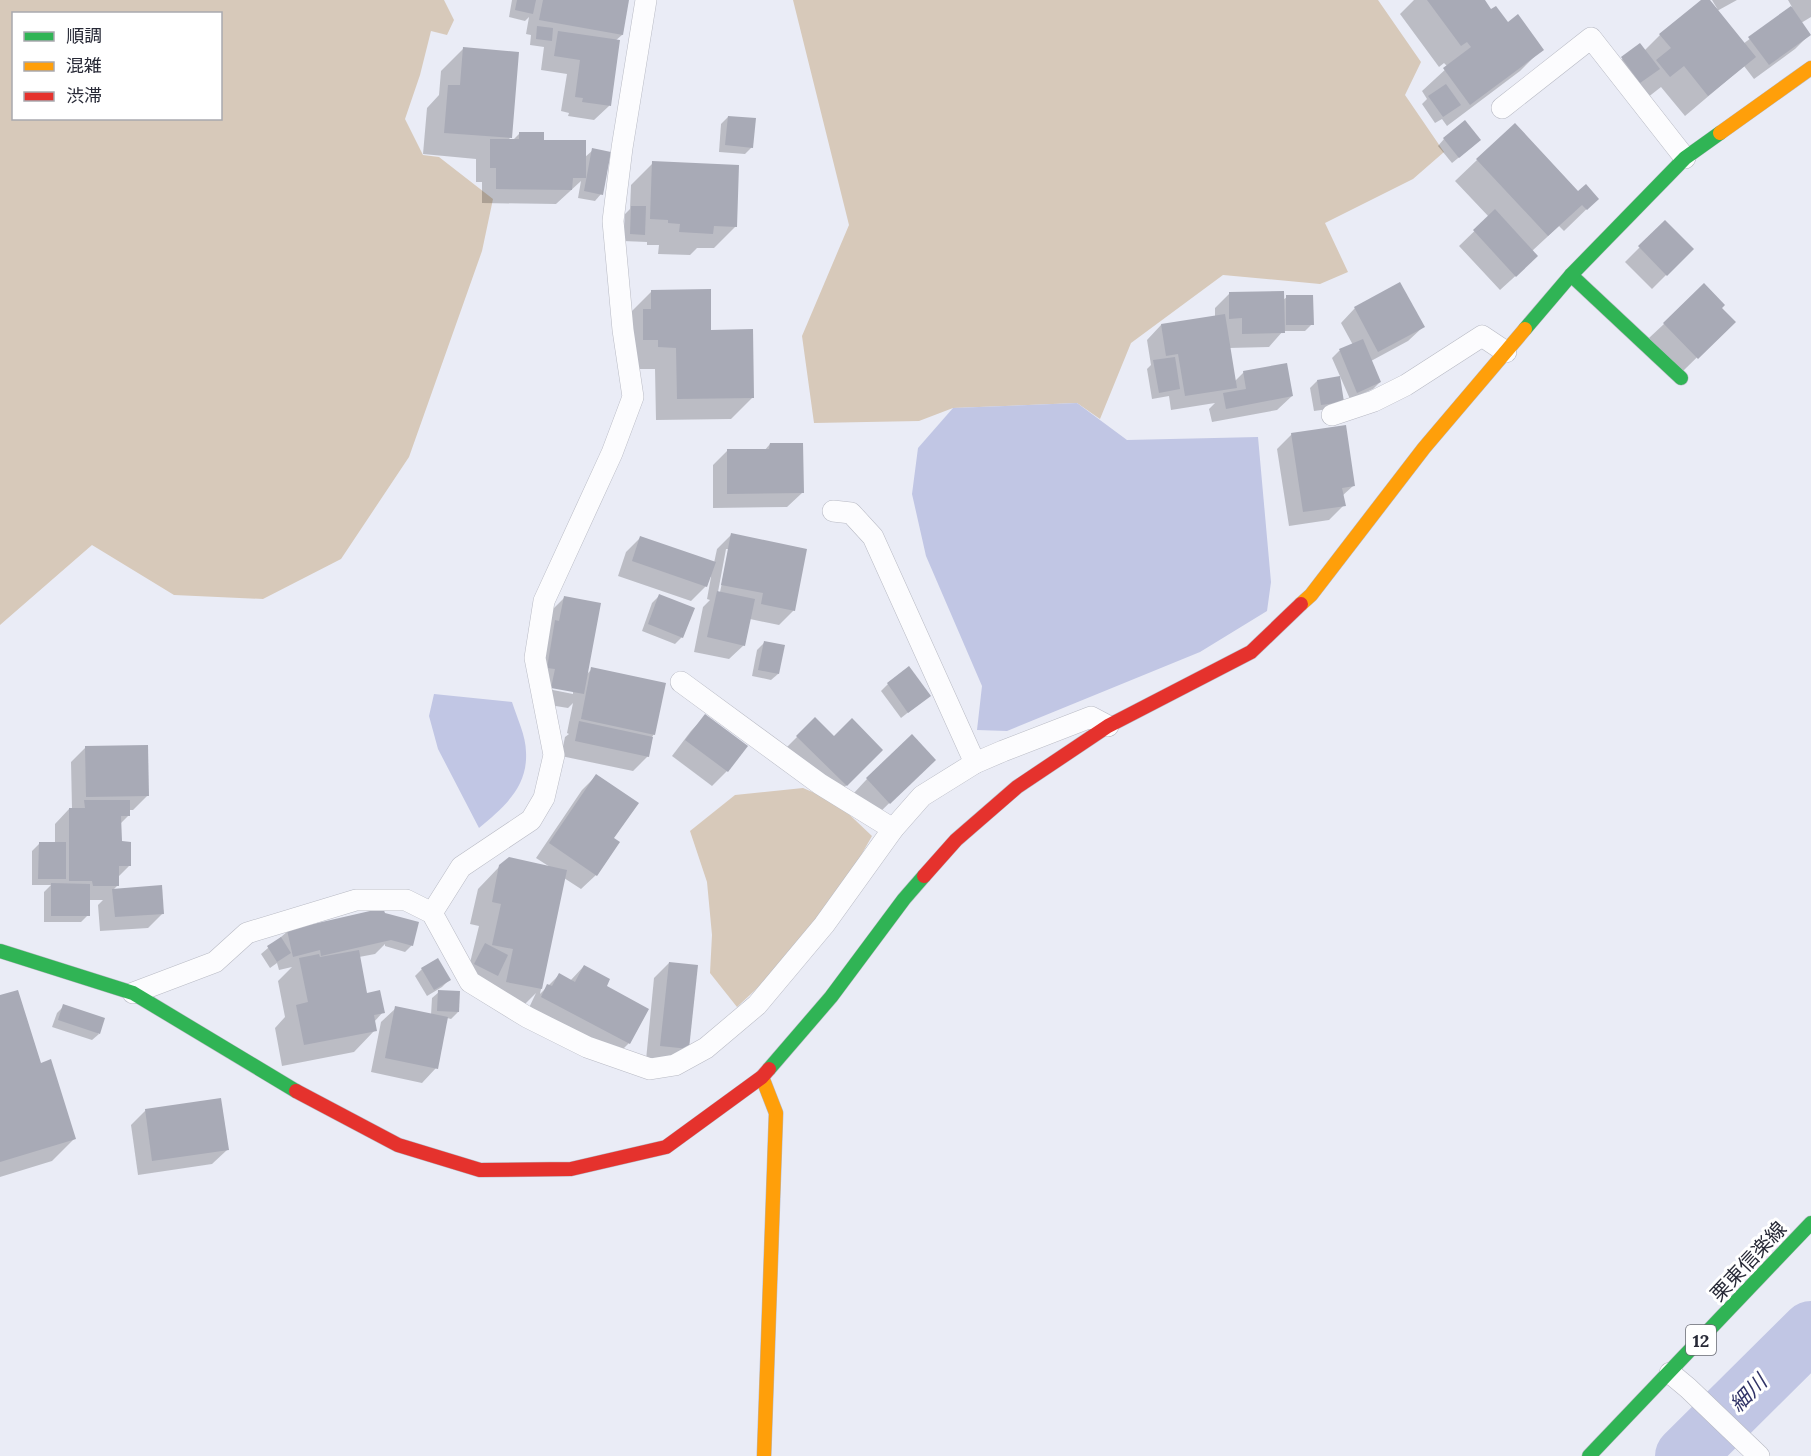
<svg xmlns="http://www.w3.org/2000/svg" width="1811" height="1456" viewBox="0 0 1811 1456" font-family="Lora,'Noto Sans JP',serif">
	<rect width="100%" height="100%" fill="#eaecf6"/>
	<g fill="#d7c9ba" fill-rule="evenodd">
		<path d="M0,0H444L454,20L447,35L431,31L420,75L405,119L423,155L439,157L493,199L482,251L409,457L341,559L263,599L174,595L92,545L0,625ZM14,14H220V118H14Z"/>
		<path d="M793,0H1378L1421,62L1405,95L1444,152L1413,179L1325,223L1348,272L1320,284L1223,275L1131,343L1100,419L1077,403L953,408L919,421L814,423L802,336L849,225Z"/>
		<path d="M803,788L836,802L872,836L847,880L781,966L737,1007L710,973L712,935L707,882L690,831L735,795Z"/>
	</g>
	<g fill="#c1c6e4">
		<path d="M1077,403L1127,440L1258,437L1271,582L1267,611L1200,652L1007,731L977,730L982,686L926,556L912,494L918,448L953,408Z"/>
		<path d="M434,694L512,702C517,718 526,736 526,752C528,787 504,807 479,828L438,749L429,716Z"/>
	</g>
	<g fill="#0003" fill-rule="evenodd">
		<path d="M512,0H628L622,35L615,41H618L609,106L594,120L568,116L569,113L561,111L567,74L541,70L544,47L530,45L531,35L526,34L529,17L525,21L509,17Z"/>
		<path d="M1414,0H1483L1491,11L1542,49L1520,71L1447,126L1442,119L1435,123L1422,104L1427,99L1422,91L1448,67L1444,63L1439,67L1400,14Z"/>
		<path d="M1703,0H1708L1718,10L1712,0H1737L1717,11L1743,44L1792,7L1788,0H1811V17L1801,23L1810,34L1795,49L1754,79L1744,66L1685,116L1661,87L1647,98L1615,65L1640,45L1644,51L1660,35Z"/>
		<path d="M463,49L510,138L507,141H512L520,133L584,158L593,150L601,194L595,201L578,198L581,181L556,204L482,203V182H476V159L423,154L427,108L439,95L441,71Z"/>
		<path d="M728,117L752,147L745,154L719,152L721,124Z"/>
		<path d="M1444,139L1473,146L1452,163L1438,146Z"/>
		<path d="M1477,160L1597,199L1564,231L1559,226L1532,251L1522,270L1500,290L1459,246L1489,217L1455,181Z"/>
		<path d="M653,163L736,226L714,248H697L690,255L658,254L659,245H647V242L623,241L625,214L630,209L631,185Z"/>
		<path d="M1665,222L1692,249L1652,289L1625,262Z"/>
		<path d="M652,291L710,331L753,397L731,419L656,420L655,369H636L630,313Z"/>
		<path d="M1229,294L1283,300L1287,297L1312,324L1305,331H1283L1269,347L1229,348L1234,382L1244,372L1292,396L1277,410L1212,422L1209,409L1215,403L1171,410L1169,396L1152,399L1147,369L1151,365L1147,340L1161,325L1215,317V308Z"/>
		<path d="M1355,308L1423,327L1408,341L1371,361L1380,382L1373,389L1350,399L1332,358L1339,351L1353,345L1341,323Z"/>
		<path d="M1720,308L1733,322L1682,372L1649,338L1664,324Z"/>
		<path d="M1339,378L1336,408L1314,411L1310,388L1317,381Z"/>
		<path d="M1292,434L1353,486L1342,496L1344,505L1329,520L1289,526L1277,449Z"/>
		<path d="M770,444L802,493L787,507L713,508V465L727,451H764Z"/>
		<path d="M732,534L794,610L779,625L750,619L744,645L729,659L694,652L703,607L710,600L707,599L711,577L709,576L706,586L691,601L618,576L626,552L641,537L714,563L717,549ZM726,549H729L720,592H718Z"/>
		<path d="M659,596L682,637L675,644L642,631L652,603Z"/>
		<path d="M564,598L586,675L592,669L654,734L652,737L648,756L633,771L561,756L565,737L569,734L567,733L573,703L568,708L537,703L550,612ZM544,685L573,691V694L543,688Z"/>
		<path d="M764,643L778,674L771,680L752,676L757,650Z"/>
		<path d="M888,684L929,696L901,718L881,691Z"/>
		<path d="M705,716L746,746L727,771L712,786L672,756L691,731Z"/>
		<path d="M815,719L834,738L881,750L832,800L783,751Z"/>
		<path d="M86,747L148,795L133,810H129V815L120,824V843L129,866L117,878V886L113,890L163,913L148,928L100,931L98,905L103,900H88V915L81,922H44V892L51,885H32V851L39,844H55V824L69,809H72L71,762Z"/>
		<path d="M919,774L875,817L853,794L867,779Z"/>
		<path d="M596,776L612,839L596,875L581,889L564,878L540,994L559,975L570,981L584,966L605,987L629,1043L614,1058L527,1012L536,993L519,1010L485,1003L489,982L468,971L479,926L470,924L478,889L500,866L550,867L536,858L582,790Z"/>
		<path d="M384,916L412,945L405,952L385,946V944L375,954L359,957L366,995L383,1012L374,1022L375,1030L354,1052L282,1066L275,1028L285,1017L278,981L292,967L279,970L277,963L270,968L261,954L288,931Z"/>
		<path d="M669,963L687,1048L673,1063L646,1060L654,978Z"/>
		<path d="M422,969L449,980L442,987L427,996L415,976Z"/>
		<path d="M439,992L458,1012L451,1019L447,1018L436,1068L422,1083L371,1072L381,1022L396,1008L431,1015L432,998Z"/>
		<path d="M0,997L40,1064L74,1139L52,1161L0,1177Z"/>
		<path d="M64,1006L99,1034L92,1040L52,1027L57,1013Z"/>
		<path d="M146,1110L227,1150L212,1164L138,1175L131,1125Z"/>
	</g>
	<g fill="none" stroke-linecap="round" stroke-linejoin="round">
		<path stroke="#c1c6e4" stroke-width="60" d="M1685,1456L1811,1331"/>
	</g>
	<g fill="#a8aab6">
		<path d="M517,0H536L533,14L515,10Z"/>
		<path d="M543,0H629L623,35L539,20Z"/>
		<path d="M1427,0H1485L1491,9L1496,6L1508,22L1518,14L1544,50L1470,105L1443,68L1471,47L1467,42L1461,46Z"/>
		<path d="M1701,0H1710L1756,57L1708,96L1684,66L1670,77L1656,60L1671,48L1659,34Z"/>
		<path d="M1791,6L1811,35L1769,65L1748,37Z"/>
		<path d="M537,26L553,28L552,41L536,39Z"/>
		<path d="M558,31L620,40L611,106L582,102L583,98L575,97L580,60L554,56Z"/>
		<path d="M1640,43L1660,69L1640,83L1621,57Z"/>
		<path d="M463,47L519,52L512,138L444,133L448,85H460Z"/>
		<path d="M1446,84L1461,105L1443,117L1428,96Z"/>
		<path d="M728,116L756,118L753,148L725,145Z"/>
		<path d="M1465,120L1481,140L1459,158L1443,138Z"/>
		<path d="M1515,123L1578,191L1586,184L1599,199L1587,210L1582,205L1548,236L1476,159Z"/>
		<path d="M519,132H544V140H586V178H573L572,190L496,189V168H490V139H519Z"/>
		<path d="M592,148L611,152L603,195L584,191Z"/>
		<path d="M652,161L739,165L737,227L714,226L713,234L679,232L680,224L668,223V220L650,219Z"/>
		<path d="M631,206H646L645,235L630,234Z"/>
		<path d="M1495,209L1538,256L1516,277L1473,230Z"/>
		<path d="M1665,220L1694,249L1667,276L1638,246Z"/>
		<path d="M1400,282L1425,327L1378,352L1354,307Z"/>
		<path d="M1704,283L1725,305L1722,308L1736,322L1698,359L1663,323Z"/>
		<path d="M711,289V330L753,329L754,398L677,399L676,348L658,347V340H643V309H651V290Z"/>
		<path d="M1284,291L1285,333L1242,334V318L1229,319V292Z"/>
		<path d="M1286,295H1313L1314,325H1286Z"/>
		<path d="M1225,314L1237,388L1185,396L1178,354L1166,356L1161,324Z"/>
		<path d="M1363,339L1381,382L1357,393L1339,349Z"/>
		<path d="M1175,357L1180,389L1159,393L1153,360Z"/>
		<path d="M1287,363L1293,396L1226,409L1223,393L1246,389L1243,371Z"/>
		<path d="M1340,376L1344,402L1321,405L1317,380Z"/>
		<path d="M1346,425L1355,486L1342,488L1346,506L1303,512L1291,433Z"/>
		<path d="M770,443H803L804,493L727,494V449H769Z"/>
		<path d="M731,533L807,549L795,611L761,604L763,593L721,585Z"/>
		<path d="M640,536L716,562L707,587L632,561Z"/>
		<path d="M717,591L755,599L745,646L707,637Z"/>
		<path d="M659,594L695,608L683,638L648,624Z"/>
		<path d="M564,596L601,603L584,694L551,688L555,669L547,668L555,620L559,621Z"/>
		<path d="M764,641L785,645L779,674L758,670Z"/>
		<path d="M909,666L931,696L908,713L887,683Z"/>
		<path d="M591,667L666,683L655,735L581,719Z"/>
		<path d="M705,714L748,746L728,772L685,740Z"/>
		<path d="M815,717L834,736L852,718L883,750L847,786L796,736Z"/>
		<path d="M579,721L653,737L649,757L575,741Z"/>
		<path d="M912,734L936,760L890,804L866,778Z"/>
		<path d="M148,745L149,796L86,797L85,746Z"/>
		<path d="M596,774L639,803L614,838L620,842L597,876L549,843Z"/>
		<path d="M84,800H130V816H121L122,841L131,842V866H119V886H93L92,881H69V808H85Z"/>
		<path d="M39,842H66V879H38Z"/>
		<path d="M509,857L567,870L542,989L506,982L513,949L492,945L501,904L492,902L499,865Z"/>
		<path d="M51,883L90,884V916H51Z"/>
		<path d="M162,885L164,914L115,917L112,889Z"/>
		<path d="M383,908L385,913L419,922L413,946L391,940L321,956L320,950L293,957L287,930Z"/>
		<path d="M281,937L291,953L277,962L267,946Z"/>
		<path d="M485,943L508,955L498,976L474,964Z"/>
		<path d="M359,950L367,993L380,990L385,1013L374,1015L377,1031L304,1045L296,1005L308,1002L299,958L319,954L320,957Z"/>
		<path d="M438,958L451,980L434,990L421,968Z"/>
		<path d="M669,962L698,965L689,1049L660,1046Z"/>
		<path d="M584,965L610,979L607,986L649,1009L630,1044L541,997L547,984L552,986L559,973L575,982Z"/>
		<path d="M18,990L41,1063L51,1059L76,1139L0,1162V995Z"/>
		<path d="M438,990L460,991L459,1012L437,1011Z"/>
		<path d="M63,1004L105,1018L100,1034L58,1020Z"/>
		<path d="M395,1006L448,1017L438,1069L385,1058Z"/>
		<path d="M221,1098L229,1150L152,1161L145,1109Z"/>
	</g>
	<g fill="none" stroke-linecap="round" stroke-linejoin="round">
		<defs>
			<g id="lane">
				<path d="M1502,108L1591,38L1685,158"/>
				<path d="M1332,415L1374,401L1406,385L1482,336L1506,352"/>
				<path d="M833,511L851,513L873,537L975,763"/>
				<path d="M681,682L820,784L893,829"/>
				<path d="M432,913L461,867L531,820L544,798L554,755L535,658L544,601L612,453L633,397L623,330L613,221L622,148L646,0"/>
				<path d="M133,993L215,962L247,933L356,900H406L432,913L470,982L527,1017L587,1047L650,1069L675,1065L706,1048L757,1005L824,925L893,829L922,796L975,763L1003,751L1091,717L1108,726"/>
				<path d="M1670,1373L1688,1388L1759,1456"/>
			</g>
			<g id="fast">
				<path d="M1571,275L1681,378"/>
				<path d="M1525,329L1571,275L1685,158L1720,133"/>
				<path d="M0,951L133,993L296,1091"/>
				<path d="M769,1069L831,997L904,899L924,876"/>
				<path d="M1589,1456L1811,1223"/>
			</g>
			<g id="slow">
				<path d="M1720,133L1811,68"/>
				<path d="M1301,604L1311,595L1424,448L1525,329"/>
				<path d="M762,1077L776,1113L764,1456"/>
			</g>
			<g id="jam">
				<path d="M924,876L956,840L1017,787L1108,726L1251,652L1301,604"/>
				<path d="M296,1091L398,1145L480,1170L571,1169L666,1147L762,1077L769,1069"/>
			</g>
		</defs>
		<use href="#lane" stroke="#b8bac4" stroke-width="22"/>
		<use href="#fast" stroke="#b8bac4" stroke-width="15"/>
		<use href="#slow" stroke="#b8bac4" stroke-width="15"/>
		<use href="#jam" stroke="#b8bac4" stroke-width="15"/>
		<use href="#lane" stroke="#fcfcfe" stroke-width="21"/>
		<use href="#fast" stroke="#30b455" stroke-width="14"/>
		<use href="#slow" stroke="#ff9f0a" stroke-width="14"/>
		<use href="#jam" stroke="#e5322d" stroke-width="14"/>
	</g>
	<g text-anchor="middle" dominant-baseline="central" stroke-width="6" stroke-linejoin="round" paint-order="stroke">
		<rect fill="#fff" stroke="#686972" stroke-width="1.5" x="1686" y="1325" width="30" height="30" rx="4.5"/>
		<g font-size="18" font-weight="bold" fill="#272936">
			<text x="1701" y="1340">12</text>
		</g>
		<g font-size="20" fill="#272936" stroke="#fff">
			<text transform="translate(1748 1261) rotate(-47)">栗東信楽線</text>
		</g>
		<g font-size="21" font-style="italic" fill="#313467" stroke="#fff">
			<text transform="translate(1748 1393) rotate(-45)">細川</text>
		</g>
	</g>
	<rect x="12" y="12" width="210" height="108" fill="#ffffff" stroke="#a9a9af" stroke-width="1.5"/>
	<rect x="24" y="32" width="30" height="9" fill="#30b455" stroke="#a9a9af" stroke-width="1.5"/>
	<text x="66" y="42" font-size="18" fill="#272936">順調</text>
	<rect x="24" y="62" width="30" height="9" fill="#ff9f0a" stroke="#a9a9af" stroke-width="1.5"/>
	<text x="66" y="72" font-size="18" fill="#272936">混雑</text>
	<rect x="24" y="92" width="30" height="9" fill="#e5322d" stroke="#a9a9af" stroke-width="1.5"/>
	<text x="66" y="102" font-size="18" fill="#272936">渋滞</text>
</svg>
